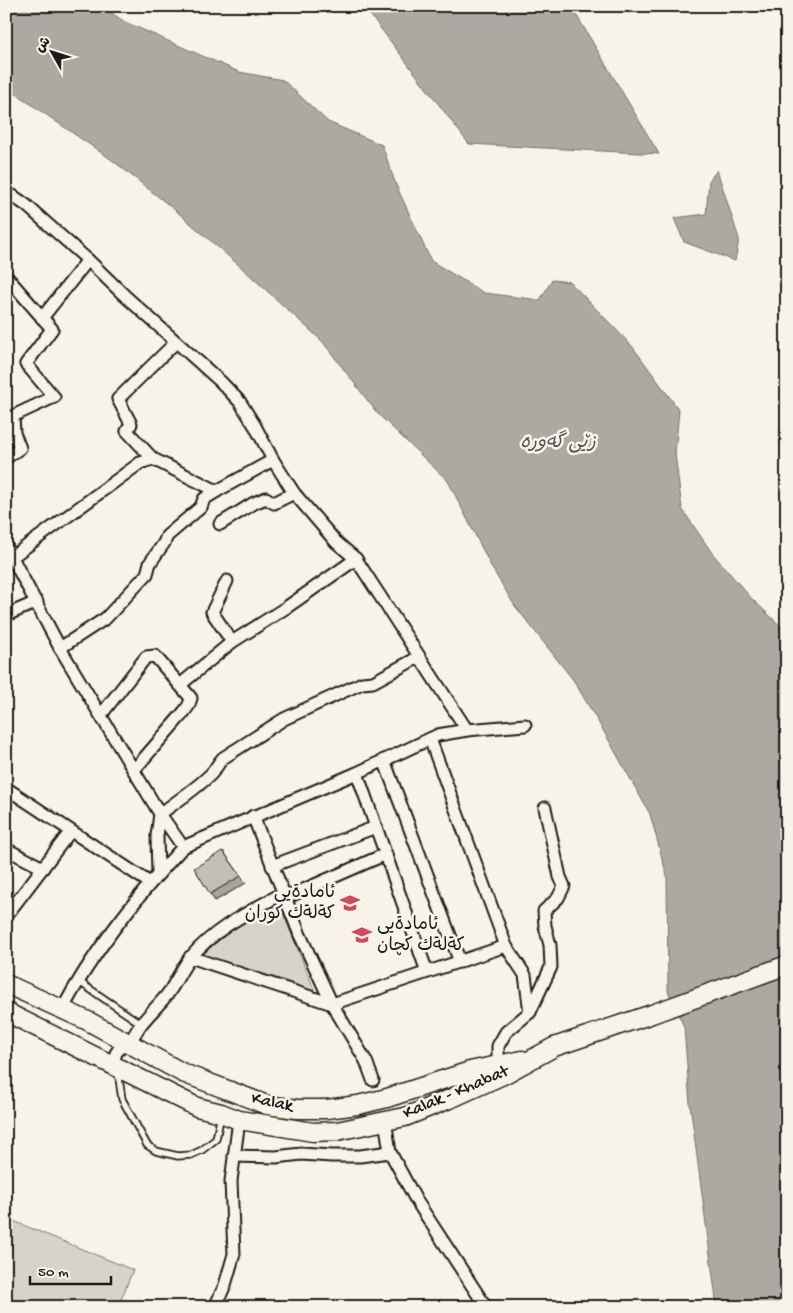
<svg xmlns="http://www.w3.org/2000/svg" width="793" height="1313" viewBox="0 0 793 1313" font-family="'Gochi Hand','Playpen Sans Arabic',sans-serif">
	<rect width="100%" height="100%" fill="#f7f3e8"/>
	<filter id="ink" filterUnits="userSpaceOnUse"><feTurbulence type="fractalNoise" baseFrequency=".02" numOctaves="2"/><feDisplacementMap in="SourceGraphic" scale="10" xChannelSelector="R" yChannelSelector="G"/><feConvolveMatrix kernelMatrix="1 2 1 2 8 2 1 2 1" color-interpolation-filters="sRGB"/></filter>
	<g filter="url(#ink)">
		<g fill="#d7d3cb" stroke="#7a7874">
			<path d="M278,901L318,999L198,959C222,935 248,918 278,901Z"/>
			<path d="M6,1218L133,1270L118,1307H6Z"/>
		</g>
		<g fill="#aca9a2" stroke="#72716c">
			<path d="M6,6H101L125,22L239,72L283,80L328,122L382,145L396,185L431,261L484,293L540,300L552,280L570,282L632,346L679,410L675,454L682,509L712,553L751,598L787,632V1307H717L690,1104L684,1027L668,991L667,876L650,814L607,737L574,681L515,606L493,570L448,481L378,414L322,341L242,268L175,210L112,160L6,87Z"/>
			<path d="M366,6H571L659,154L469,144L365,8Z"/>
			<path d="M717,170L739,239L735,261L684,242L674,218L706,214L709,181Z"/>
		</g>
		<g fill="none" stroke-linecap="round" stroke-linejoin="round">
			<defs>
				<g id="lane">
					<path d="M78,981L140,1023"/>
					<path d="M118,1072L122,1099L147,1145L156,1151L178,1156L191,1155L202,1150L216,1139L221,1114"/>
				</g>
				<g id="street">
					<path d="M6,196H13L26,205L88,260L124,295L221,382L240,402L255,426L273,460L294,493L336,542L356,559L467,730"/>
					<path d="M6,276L52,329L26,364L54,397L13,416L6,418"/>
					<path d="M42,318L88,260"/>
					<path d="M6,458L20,448L14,433L13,416"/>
					<path d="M153,459L127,431L131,424L118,399L176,342"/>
					<path d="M220,524L254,503L266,498L274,503L294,493"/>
					<path d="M6,546L60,648L160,814L183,847C136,897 94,950 62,1010"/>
					<path d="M12,557L140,463L153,459L217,491L273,460"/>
					<path d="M227,581L212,612L232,642"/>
					<path d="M6,616L11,613L37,602"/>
					<path d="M60,648L106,618L147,574L150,563L164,543L167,536L201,507L204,499L217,491"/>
					<path d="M180,685L232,642L287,607L356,559"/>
					<path d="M101,715L146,657L155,656L191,698L189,705L184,712L134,770"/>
					<path d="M430,739L506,946L525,975L530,1012L506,1032L498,1046V1064"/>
					<path d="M384,760L460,962"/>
					<path d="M357,773L427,972"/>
					<path d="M6,788L150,883"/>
					<path d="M253,816L300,935L332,1004L366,1061L373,1080"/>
					<path d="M183,847L357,773L438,735L467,730L525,725"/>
					<path d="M6,849L43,868"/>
					<path d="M272,866L376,827"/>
					<path d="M158,873L157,836L160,814C177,801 196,789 211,774C216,769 218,763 223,758L284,719L362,683L373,682L419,657"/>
					<path d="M285,898L386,854"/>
					<path d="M6,916L70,832"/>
					<path d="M190,957L332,1004L506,946"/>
					<path d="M530,1012L551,967L550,945L545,926L544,911L558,898L564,886L560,877L545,808"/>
					<path d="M117,1068L114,1065C114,1052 118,1047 130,1045C137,1024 152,1013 166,996C176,984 181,968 191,957C215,928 251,911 283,893"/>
					<path d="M385,1120L390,1152L416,1200L486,1307"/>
					<path d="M234,1156L276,1157L301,1154L332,1156H360L390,1152"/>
					<path d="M215,1307L225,1285L234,1254L231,1181L239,1120"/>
				</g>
				<g id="primary">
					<path d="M6,984L88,1021L183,1073L267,1105L297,1109H327L358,1105L387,1098L470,1071L522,1060"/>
					<path d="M6,1012L197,1107L221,1113L239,1120L313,1132L337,1131L405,1117L452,1098L503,1075L554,1047L652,1014L787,965"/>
				</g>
			</defs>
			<use href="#lane" stroke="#1c1c1c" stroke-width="9"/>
			<use href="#street" stroke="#1c1c1c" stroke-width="15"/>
			<use href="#primary" stroke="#1c1c1c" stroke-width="21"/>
			<use href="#lane" stroke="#f7f3e8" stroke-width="5.5"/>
			<use href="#street" stroke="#f7f3e8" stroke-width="11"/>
			<use href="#primary" stroke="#f7f3e8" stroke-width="18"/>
		</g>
		<path fill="#a5a39c" stroke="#1c1c1c" d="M223,851L246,883L215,901L210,894Z"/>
		<path fill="#c0beb5" stroke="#1c1c1c" d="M223,851L241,876L210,894L194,868Z"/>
	</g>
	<defs>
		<symbol id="school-bare" viewBox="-9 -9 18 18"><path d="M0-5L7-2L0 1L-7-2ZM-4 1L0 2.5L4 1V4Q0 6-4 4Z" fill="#d1495b" stroke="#f7f3e8" stroke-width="2.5" paint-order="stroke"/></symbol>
	</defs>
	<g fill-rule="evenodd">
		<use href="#school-bare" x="336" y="889" width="28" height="28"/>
		<use href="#school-bare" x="348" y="921" width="28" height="28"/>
	</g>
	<g text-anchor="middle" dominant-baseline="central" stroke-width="5" stroke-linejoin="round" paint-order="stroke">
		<g font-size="18" fill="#1c1c1c" stroke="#f7f3e8" text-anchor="end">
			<text x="335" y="893">ئامادةيى<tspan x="335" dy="21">كةلةك كوران</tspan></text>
			<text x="377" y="925" text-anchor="start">ئامادةيى<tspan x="377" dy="21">كةلةك كچان</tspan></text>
		</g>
		<g font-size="18" fill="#1c1c1c" stroke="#f7f3e8">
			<text transform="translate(456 1093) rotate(-23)">Kalak - Khabat</text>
			<text transform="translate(272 1103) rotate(12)">Kalak</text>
		</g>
		<g font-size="19" font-style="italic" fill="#565452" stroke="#f7f3e8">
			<text x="558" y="443">زێی گەورە</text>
		</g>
	</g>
	<rect width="793" height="1313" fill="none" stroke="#f7f3e8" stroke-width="25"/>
	<rect x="12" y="12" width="768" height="1288" fill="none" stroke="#1c1c1c" stroke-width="2" filter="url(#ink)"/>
	<g transform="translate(52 52) rotate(309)" stroke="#f7f3e8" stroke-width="4" paint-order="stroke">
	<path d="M0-4L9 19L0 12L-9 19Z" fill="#1c1c1c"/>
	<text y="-8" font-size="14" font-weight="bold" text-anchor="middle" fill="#1c1c1c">ش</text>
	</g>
	<path d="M30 1276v8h81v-8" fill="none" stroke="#1c1c1c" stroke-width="2.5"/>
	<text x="38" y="1276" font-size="15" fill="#1c1c1c" stroke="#f7f3e8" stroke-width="4" paint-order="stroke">50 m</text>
</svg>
